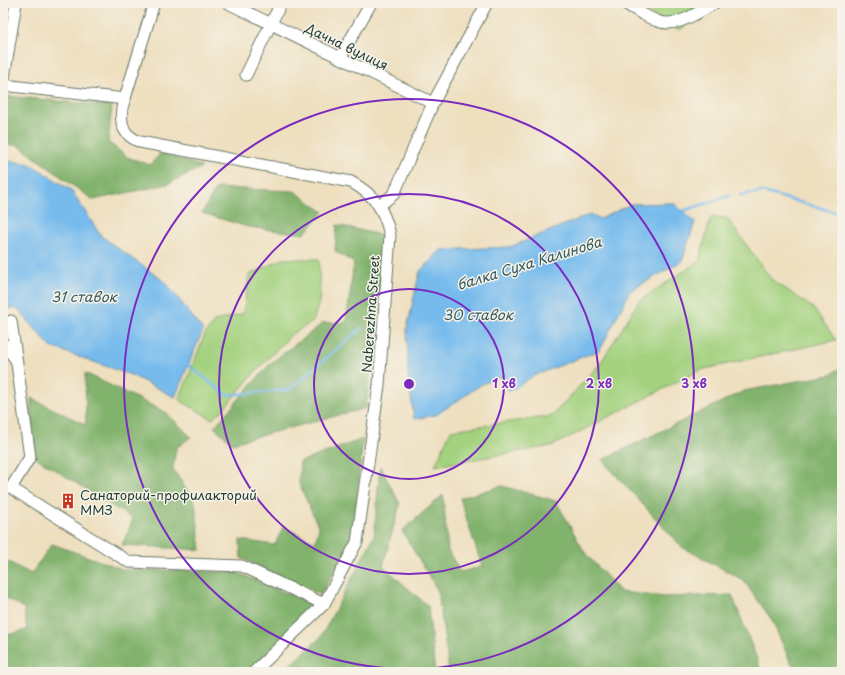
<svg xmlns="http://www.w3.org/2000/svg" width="845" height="675" viewBox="0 0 845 675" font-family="'Playpen Sans',sans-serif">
	<rect width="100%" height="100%" fill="#f7f3e8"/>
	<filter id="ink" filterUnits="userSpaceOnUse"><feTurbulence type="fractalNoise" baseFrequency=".025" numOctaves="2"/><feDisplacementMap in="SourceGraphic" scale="8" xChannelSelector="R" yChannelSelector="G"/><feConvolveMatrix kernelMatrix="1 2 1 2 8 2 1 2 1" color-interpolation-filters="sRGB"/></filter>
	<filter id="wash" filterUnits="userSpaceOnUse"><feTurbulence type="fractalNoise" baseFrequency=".012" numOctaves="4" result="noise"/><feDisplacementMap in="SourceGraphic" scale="16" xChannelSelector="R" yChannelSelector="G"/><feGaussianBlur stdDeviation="0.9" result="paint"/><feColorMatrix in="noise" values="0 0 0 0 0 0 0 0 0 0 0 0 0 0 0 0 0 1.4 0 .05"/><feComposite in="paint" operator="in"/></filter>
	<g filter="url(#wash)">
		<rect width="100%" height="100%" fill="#eedfbf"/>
		<g fill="#a3d17e" stroke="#618759">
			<path d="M631,3H720L679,30Z"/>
			<path d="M711,217L727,218L771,279L813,308L836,340L700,370L552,446L435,466L451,430L552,416L600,364L639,301L699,261Z"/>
			<path d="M283,259H319L320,298L313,322L293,333L255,372L222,411L212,419L179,400L205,334L215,321L243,314L249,275Z"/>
		</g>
		<g fill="#82b36d" stroke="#507850">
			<path d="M6,96L112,106L108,142L127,157L150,165L161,153L202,167L168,184L93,200L18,145H3V97Z"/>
			<path d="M216,188L294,191L324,212L304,234L248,227L202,213Z"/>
			<path d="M337,225L385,236L366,408L232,443L214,427L271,363L323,323L346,322L354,263L335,251Z"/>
			<path d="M842,367V672H798L790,661L772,620L743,580L682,547L602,460L744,391L830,375Z"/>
			<path d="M85,373L167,413L191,437L176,448L173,469L195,503L201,550L122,545L133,519L32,455L31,398L86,425Z"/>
			<path d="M363,439L352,540L321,595L241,558L240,540L275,545L283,527L315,542L319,528L299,484L300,462Z"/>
			<path d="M380,466L400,504L383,566L428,606L435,672H282L321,637L374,536Z"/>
			<path d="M502,486L556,501L585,553L621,592L664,597L732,595L762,672H449L438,591L402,531L443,495L448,551L460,572L482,567L460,498Z"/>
			<path d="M52,544L122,569L235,572L314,605L249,672H3V636L27,630L24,608L3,597V559L31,574Z"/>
		</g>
		<g fill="#77bbed" stroke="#4b7c90">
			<path d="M3,160L30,164L71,190L101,236L165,282L203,330L175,397L131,375L51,347L18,309L3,307Z"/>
			<path d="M673,203L695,222L682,261L630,291L600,350L533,376L509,392L501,376L482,384L436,415L414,419L408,374L407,328L420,271L441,250L510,247L591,214L600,219L631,204Z"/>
		</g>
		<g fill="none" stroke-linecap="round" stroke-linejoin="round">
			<g stroke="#77bbed" stroke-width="2.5">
				<path d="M740,195L763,192L842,214"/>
				<path d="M680,212L729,196"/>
				<path d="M186,363L226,395L289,390L361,328"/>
			</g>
		</g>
	</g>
	<g filter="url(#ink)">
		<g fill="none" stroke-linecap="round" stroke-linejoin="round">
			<defs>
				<g id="minor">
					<path d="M154,3L122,108C120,125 123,135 140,142L351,182C375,195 384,209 390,235L379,385L357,542L324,604L254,672"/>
					<path d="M228,3L433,103"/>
					<path d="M624,3C635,9 647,18 660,22C679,27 698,12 715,3"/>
					<path d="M340,58L371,3"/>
					<path d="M246,75L281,3"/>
					<path d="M3,83L16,3"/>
					<path d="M3,85L125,99"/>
					<path d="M380,205L394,194L433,103L487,3"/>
					<path d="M11,321L30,457L11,488L129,562L242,566L324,604"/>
					<path d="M3,343L16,360"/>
				</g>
			</defs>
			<use href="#minor" stroke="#677665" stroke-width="13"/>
			<use href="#minor" stroke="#fff" stroke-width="11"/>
		</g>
	</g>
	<g fill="none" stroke="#7b2cbf" stroke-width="2">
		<circle cx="409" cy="384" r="95"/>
		<circle cx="409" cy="384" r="190"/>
		<circle cx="409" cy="384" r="285"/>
	</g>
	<defs>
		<symbol id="building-bare" viewBox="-9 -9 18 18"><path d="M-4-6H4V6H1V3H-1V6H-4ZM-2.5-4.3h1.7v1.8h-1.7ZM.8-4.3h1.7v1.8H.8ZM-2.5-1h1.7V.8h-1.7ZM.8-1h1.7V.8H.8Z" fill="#c8321e" stroke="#f7f3e8" stroke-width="2.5" paint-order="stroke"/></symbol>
	</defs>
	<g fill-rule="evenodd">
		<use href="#building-bare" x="57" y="490" width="22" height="22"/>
	</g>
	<g text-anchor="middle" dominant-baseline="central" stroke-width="3" stroke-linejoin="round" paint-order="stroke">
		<g font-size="13" fill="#1f3d34" stroke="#f7f3e8">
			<text transform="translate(347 46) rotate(26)">Дачна вулиця</text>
			<text transform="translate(370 314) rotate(-86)">Naberezhna Street</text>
		</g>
		<g font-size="13" fill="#1f3d34" stroke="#f7f3e8" text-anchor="start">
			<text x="80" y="494">Санаторий-профилакторий<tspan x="80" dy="15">ММЗ</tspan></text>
		</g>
		<g font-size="14" font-style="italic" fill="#355c62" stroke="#f7f3e8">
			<text transform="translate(529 263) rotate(-17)">балка Суха Калинова</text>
			<text x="84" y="296">31 ставок</text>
			<text x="478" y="314">30 ставок</text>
		</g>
	</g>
	<circle cx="409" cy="384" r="6" fill="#7b2cbf" stroke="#f7f3e8" stroke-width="2"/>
	<g font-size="12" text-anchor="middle" font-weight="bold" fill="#7b2cbf" stroke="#f7f3e8" stroke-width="3" stroke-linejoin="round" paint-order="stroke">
		<text x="504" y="388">1 хв</text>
		<text x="599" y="388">2 хв</text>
		<text x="694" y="388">3 хв</text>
	</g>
	<rect width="845" height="675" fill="none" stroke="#f7f3e8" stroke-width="16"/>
</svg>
